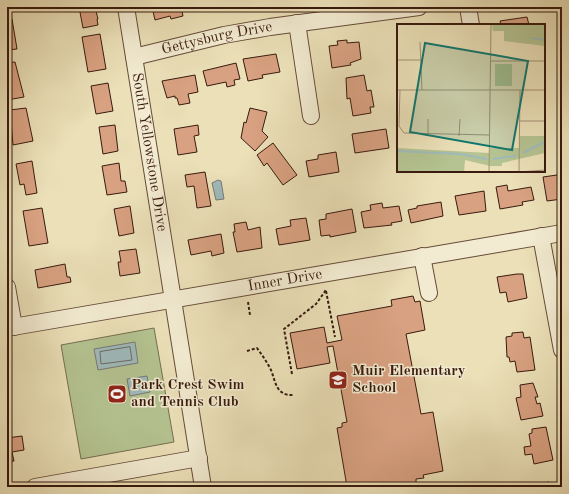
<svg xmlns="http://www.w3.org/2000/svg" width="569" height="494" viewBox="0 0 569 494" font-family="'Old Standard TT',serif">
	<rect width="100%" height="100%" fill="#ebe0b8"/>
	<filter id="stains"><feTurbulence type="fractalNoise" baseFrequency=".005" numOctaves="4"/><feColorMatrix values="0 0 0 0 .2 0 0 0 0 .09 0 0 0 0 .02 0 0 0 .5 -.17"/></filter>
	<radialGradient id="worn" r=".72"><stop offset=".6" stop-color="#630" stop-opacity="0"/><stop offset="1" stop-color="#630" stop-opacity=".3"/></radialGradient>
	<path fill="#b4c391" stroke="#766e50" d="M154,328L174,442L81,459L61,345Z"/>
	<g fill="#9fbabb" stroke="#767a76">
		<path d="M218,180L221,181L224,199L216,200L212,183Z"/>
		<path d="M135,342L138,363L98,370L94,349Z"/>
		<path d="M147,376L150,392L130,396L127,379Z"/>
	</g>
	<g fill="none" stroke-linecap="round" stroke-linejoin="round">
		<path stroke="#6c6a64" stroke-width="1" d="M130,347L132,360L101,364L100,352Z"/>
	</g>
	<g fill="#d8a181" stroke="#391a0e">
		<path d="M79,7H95L98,19H97L98,25L83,28Z"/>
		<path d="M152,7H181L183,16L171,19L170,16L155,20Z"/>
		<path d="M193,7H209L193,11Z"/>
		<path d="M527,17L529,25H501L500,21Z"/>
		<path d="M562,17V37H560L558,18Z"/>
		<path d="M12,19L17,49L7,50V20Z"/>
		<path d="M100,34L106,69L88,72L82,37Z"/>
		<path d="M347,40V43L359,42L361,59L350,63L351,65L332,68L329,46L338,45L337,41Z"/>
		<path d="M276,54L280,72L262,75L263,78L248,81L243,59Z"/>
		<path d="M15,62L24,97L7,100V63Z"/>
		<path d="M236,63L240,79L234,80L235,85L227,87L226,82L207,86L203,71Z"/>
		<path d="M195,75L198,92L188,94L190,103L179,105L177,98H175V96L167,98L162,81Z"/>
		<path d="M364,75L367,91L371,90L374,107H370L371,113L353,116L350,98L347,99L346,78Z"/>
		<path d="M108,83L113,111L96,114L91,86Z"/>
		<path d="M26,108L33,141L13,145L10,110Z"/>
		<path d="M250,108L267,112L262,131L268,137L255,151L241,138L244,122L246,123Z"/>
		<path d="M115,125L118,151L103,154L99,127Z"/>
		<path d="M198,125L199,135L194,136L197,152L178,155L174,129Z"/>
		<path d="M386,129L389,148L355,153L352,134Z"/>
		<path d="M273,143L297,175L283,185L267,163L264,166L257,155Z"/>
		<path d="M336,152L339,172L309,177L306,161L318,159V155Z"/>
		<path d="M32,161L37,193L26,195L24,184L20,185L16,164Z"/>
		<path d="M119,163L121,181H125L127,192L107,195L102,166Z"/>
		<path d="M205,172L211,206L197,208L194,186L187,187L185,175Z"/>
		<path d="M557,175L558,178H562V199L547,201L543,177Z"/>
		<path d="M507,185L508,191L531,187L534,200L522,202L523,205L500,209L496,187Z"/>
		<path d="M484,191L486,211L459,215L455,196Z"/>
		<path d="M441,202L443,216L411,223L408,210L417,208V206Z"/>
		<path d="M382,203L383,208L399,206L402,221L391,223L392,225L364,228L361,212L371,210L370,205Z"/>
		<path d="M130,206L134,233L119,236L114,209Z"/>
		<path d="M42,208L48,243L29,246L23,211Z"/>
		<path d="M352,209L356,232L330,237V235L321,236L319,220L326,219V214Z"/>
		<path d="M306,218L310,240L279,245L276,229L291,226L290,220Z"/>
		<path d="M246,222L248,230L260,227L262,248L237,252L233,232H235L234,224Z"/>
		<path d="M221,234L224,253L212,256L211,251L191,255L188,240Z"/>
		<path d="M136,249L140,273L120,276L118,262H121L119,251Z"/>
		<path d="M65,264L67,277H70L71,282L38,288L35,270Z"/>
		<path d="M517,274H523L527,298L508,302L506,292L500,293L497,277Z"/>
		<path d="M413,296L415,302L420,301L425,330L406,334L421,414L433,412L443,471L423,475L424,478L416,479V483L393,487H367V485L347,487L337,428L342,427V423L347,422L333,346L327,347L330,363L297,369L290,333L324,327L327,343L342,340L337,316L392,306L391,300Z"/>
		<path d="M523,332L524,338L530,337L535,370L517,372L515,361L510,362L509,357H507L506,337L512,336V333Z"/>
		<path d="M533,383L538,397H535L537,404L540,403L543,416L521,420L516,398L521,397L520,385Z"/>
		<path d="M546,427L553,460L534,464L532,454L525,455L524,447L531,446L529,434L532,433V429Z"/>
		<path d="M22,436L24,450L12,452L14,461L7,462V438Z"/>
		<path d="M549,482L550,487H532V485Z"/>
	</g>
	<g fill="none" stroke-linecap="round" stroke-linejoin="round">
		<defs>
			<g id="minor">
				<path id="s1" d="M126,7L203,487"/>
				<path d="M468,7L471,25"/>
				<path d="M297,23L311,116"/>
				<path id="s2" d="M134,57L224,35L270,27L419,7"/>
				<path d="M541,236L562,350"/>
				<path d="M422,256L429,293"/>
				<path d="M7,287L14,327"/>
				<path id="s3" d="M7,328L562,233"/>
				<path d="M35,487L199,458"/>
			</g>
		</defs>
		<use href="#minor" stroke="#664c38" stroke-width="18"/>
		<g stroke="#391a0e" stroke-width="2" stroke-dasharray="3 2" stroke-linecap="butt">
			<path d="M326,291L335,337"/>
			<path d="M248,302L250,315"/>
			<path d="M247,351L257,348C262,355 267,362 271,370C276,383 276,396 294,395"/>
			<path d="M292,374L284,329L316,304L326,290"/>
		</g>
		<use href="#minor" stroke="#f2ebd1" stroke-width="16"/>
	</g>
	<defs>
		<symbol id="school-square" viewBox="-11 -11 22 22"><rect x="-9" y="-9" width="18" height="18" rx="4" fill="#8f2418" stroke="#f2ebd1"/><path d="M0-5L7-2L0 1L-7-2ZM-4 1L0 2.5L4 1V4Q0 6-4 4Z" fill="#fff"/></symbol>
		<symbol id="stadium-square" viewBox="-11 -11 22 22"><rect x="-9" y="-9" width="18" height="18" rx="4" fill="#8f2418" stroke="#f2ebd1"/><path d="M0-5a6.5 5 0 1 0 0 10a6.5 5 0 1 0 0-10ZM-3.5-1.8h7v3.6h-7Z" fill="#fff"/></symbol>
	</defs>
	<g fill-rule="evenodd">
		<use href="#school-square" x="327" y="369" width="22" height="22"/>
		<use href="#stadium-square" x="106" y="383" width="22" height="22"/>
	</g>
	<g text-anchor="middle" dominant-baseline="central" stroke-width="3" stroke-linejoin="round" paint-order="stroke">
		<g font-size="15" fill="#391a0e" stroke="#f2ebd1">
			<text stroke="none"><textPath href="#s2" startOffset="85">Gettysburg Drive</textPath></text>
			<text stroke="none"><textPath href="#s1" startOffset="147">South Yellowstone Drive</textPath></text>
			<text stroke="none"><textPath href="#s3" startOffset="282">Inner Drive</textPath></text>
		</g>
		<g font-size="15" font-weight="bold" fill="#391a0e" stroke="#f2ebd1" text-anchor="start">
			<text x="352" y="371">Muir Elementary<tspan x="352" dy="17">School</tspan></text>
			<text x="131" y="385">Park Crest Swim<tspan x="131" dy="17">and Tennis Club</tspan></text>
		</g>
	</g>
	<g transform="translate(397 24)">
		<rect width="148" height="148" fill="#ebe0b8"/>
		<path d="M95,0H145L148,2V22L107,17V7H96ZM98,40H115V62H98ZM123,112H148V129L105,139V142H93L68,136L67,148H0V124L92,129L93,124H122Z" fill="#b4c391"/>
		<path fill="none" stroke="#9fbabb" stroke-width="2" d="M134,14L148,16M0,127L63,130L90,135M126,129L148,118M96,135L119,132"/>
		<path fill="none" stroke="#a49174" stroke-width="1" d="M23,18L25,66M0,36H25M94,37H148M0,66H148M3,66L2,102L7,109L93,111M123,66L122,148L148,146M123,97H148M31,111V95M62,112L63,95M92,148L94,0"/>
		<path fill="#0f766e" fill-opacity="0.15" stroke="#0f766e" stroke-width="2" d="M28,19L131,37L115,126L13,108Z"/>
		<rect width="148" height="148" fill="none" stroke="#391a0e" stroke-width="2"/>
	</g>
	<rect width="569" height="494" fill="none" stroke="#ebe0b8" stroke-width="24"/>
	<rect x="8" y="8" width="553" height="478" fill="none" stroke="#391a0e" stroke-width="2"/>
	<rect x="12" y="12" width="545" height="470" fill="none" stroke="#391a0e"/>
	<rect width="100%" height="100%" filter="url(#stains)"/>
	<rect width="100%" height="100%" fill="url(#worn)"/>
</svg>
